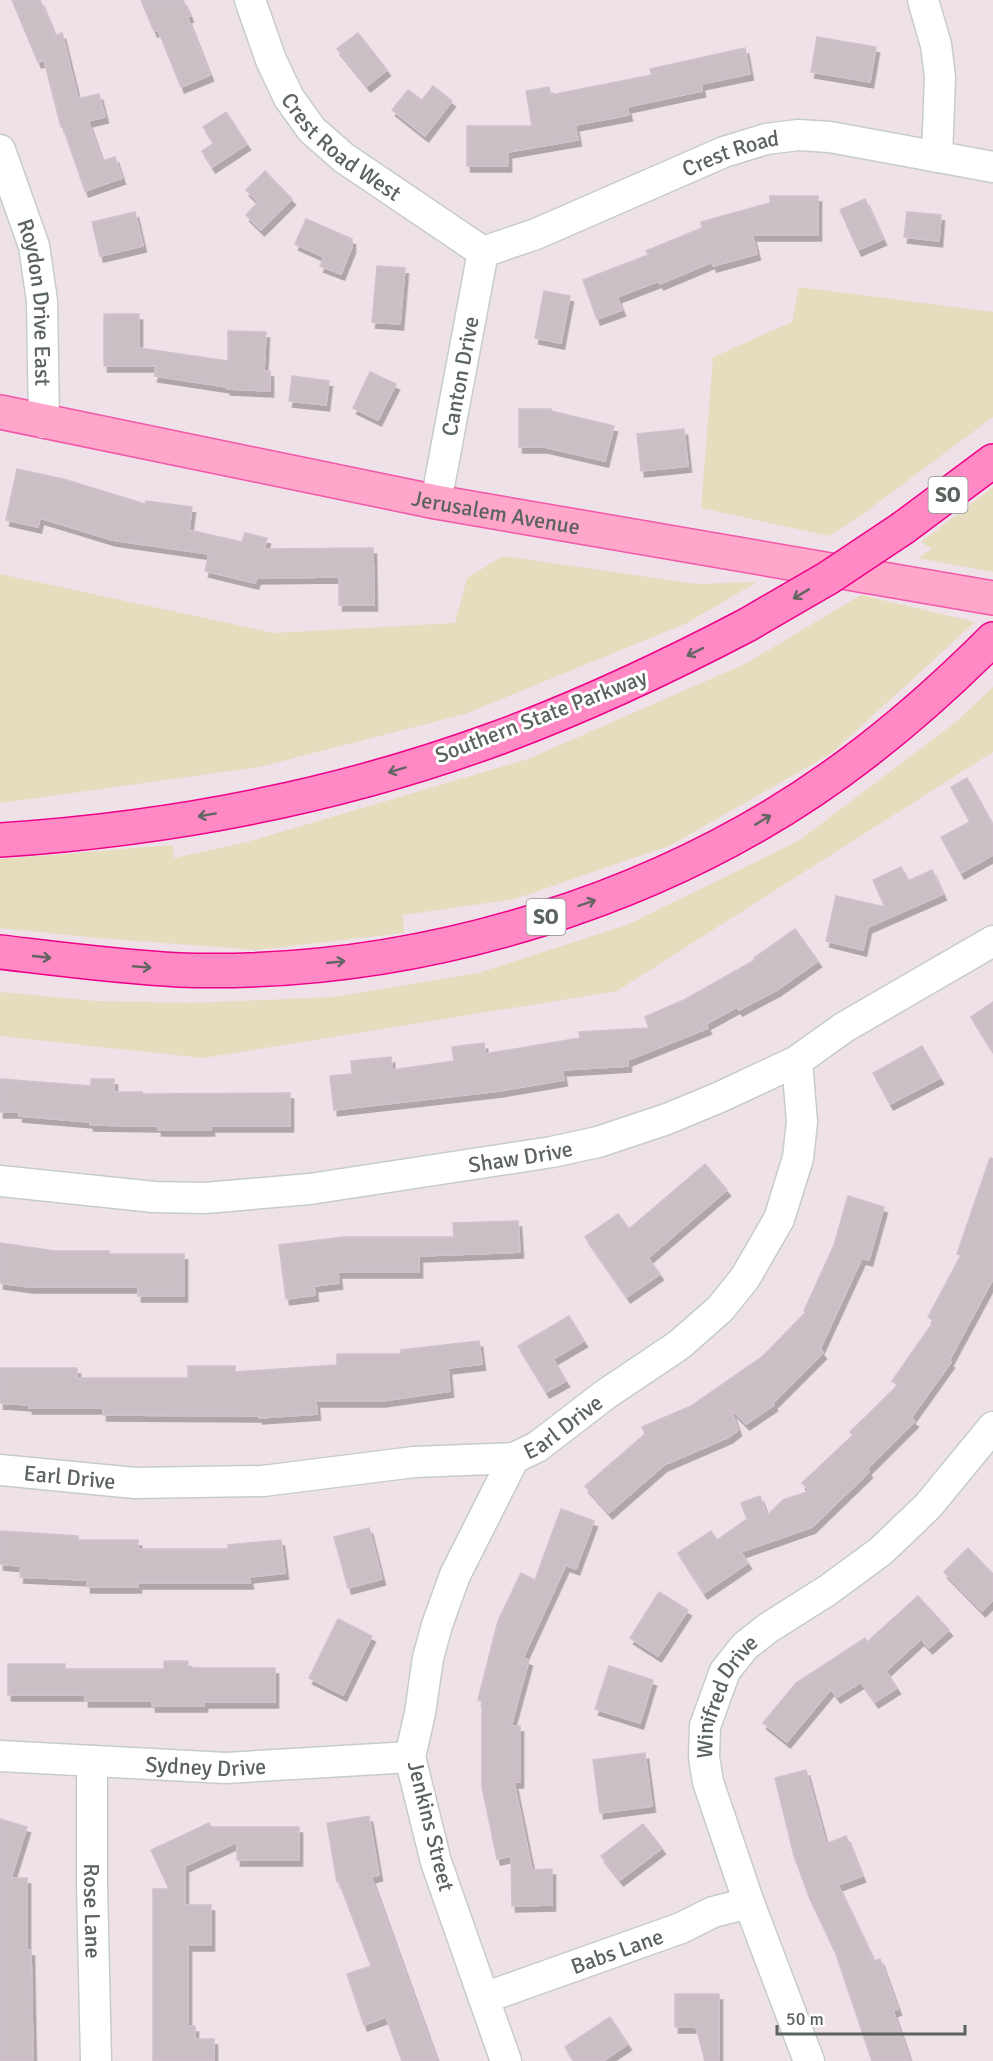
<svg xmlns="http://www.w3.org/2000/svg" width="993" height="2061" viewBox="0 0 993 2061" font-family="Signika,sans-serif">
	<defs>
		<filter id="shadow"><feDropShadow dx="3.5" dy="6" stdDeviation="0" flood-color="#0004"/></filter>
	</defs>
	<rect width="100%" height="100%" fill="#eee2e8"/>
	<g fill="#e6dcbe">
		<path d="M799,287L993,312V417L863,514L829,536L701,508L713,357L792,322Z"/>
		<path d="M993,487V572L918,558L932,549L921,542Z"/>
		<path d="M503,556L697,584L757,582L687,623L465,714L259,767L0,803V574L274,633L455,623L467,578Z"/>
		<path d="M861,595L975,622L832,753L671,845L515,899L403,915L404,933L256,950L98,938L0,928V859L173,845L174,858L247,842L528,759L747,663Z"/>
		<path d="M993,687V752L617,991L203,1058L0,1036V992L97,1001L193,1003L333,997L478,973L627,925L800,840L957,721Z"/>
	</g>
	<g fill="#c9bfc5" stroke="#d2c1cb" stroke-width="1.5" filter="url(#shadow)">
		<path d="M12,0H40L55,36L62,33L78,99L99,94L105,117L88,121L102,161L115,157L122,178L85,191L63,127H61L44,60L38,62Z"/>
		<path d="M141,0H183L190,16L187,17L210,75L181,87L158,30L154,31Z"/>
		<path d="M358,33L387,70L367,86L337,49Z"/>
		<path d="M817,37L876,47L870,82L811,72Z"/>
		<path d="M745,48L750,74L701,84L702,91L627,107L629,115L575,125L578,140L508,152V166H467V126H532L526,91L549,87L551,95L652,75L650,69Z"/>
		<path d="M433,86L452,101L425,136L392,110L408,90L422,100Z"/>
		<path d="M226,112L247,144L212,167L202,151L214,143L203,127Z"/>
		<path d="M265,171L292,199L261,230L246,215L258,202L246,190Z"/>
		<path d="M770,196H818V235H752L757,254L713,266L712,262L660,284L659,281L617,297L622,310L597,319L583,280L648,255L646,251L702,228L701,222L770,203Z"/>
		<path d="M865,199L883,239L858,250L840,210Z"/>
		<path d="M135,212L143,246L100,256L92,222Z"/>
		<path d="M907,212L941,215L939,241L904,237Z"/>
		<path d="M306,219L352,239V247L341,274L320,266L324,257L295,244Z"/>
		<path d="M377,266L405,268L400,324L372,322Z"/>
		<path d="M544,291L570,296L561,343L535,338Z"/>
		<path d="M104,314H139V348L228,361V331L266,332L264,371H270V391L227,389V387L154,376L156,366H104Z"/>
		<path d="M370,372L396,384L378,420L353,408Z"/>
		<path d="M292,376L329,381L326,405L289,401Z"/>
		<path d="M519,409H551V411L614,426L605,461L544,447H519Z"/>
		<path d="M684,429L688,466L641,471L637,434Z"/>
		<path d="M17,469L63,479L145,504L146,501L192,507L189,530L242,542L245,533L267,538L264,549L373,548L374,605H339V577L257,578L255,583L205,571L209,554L112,540L40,518L38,527L6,520Z"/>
		<path d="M967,778L993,825V855L961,873L941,837L970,822L951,787Z"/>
		<path d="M901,867L908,881L932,870L943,894L868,927L863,950L826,941L836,896L885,907L873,880Z"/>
		<path d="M795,929L818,961L777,990L739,1010L737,1007L706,1024L708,1028L628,1060V1066L562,1070L564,1080L499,1091L334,1110L330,1076L352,1074L351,1061L391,1057L392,1070L454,1061L452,1047L484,1043L485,1054L580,1038L579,1032L649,1028L645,1017L686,999L755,960L754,958Z"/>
		<path d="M993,1002V1052L971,1017Z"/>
		<path d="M922,1046L940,1078L890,1104L873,1073Z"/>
		<path d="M0,1079L91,1086V1079H114V1092H142V1094L290,1093V1126H211V1130H158V1126L90,1125V1122L19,1116V1112H0Z"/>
		<path d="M990,1158L993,1159V1279L949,1361L951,1362L911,1418L915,1421L867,1469L869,1472L812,1527L741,1552L748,1563L704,1593L678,1553L711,1531L717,1540L747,1519L741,1503L760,1496L767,1516L783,1500L810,1491L802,1483L853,1435L850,1432L898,1385L892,1381L934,1321L928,1317L961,1255L957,1254Z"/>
		<path d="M705,1164L727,1190L648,1258L660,1274L627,1297L585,1237L618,1214L629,1229Z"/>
		<path d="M848,1196L884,1207L869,1260L862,1258L820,1349L823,1353L773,1403L774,1405L746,1424L731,1409L738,1430L729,1437L664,1465L609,1513L585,1486L645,1434L642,1427L691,1406L763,1356L806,1312L804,1311L834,1245Z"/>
		<path d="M518,1221L520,1252L419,1256V1272H338L339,1283L314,1286L315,1295L286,1299L279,1245L344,1237H454L453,1223Z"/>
		<path d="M0,1243L55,1251H109V1254H184V1296H138V1287H30L0,1283Z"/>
		<path d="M569,1316L584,1341L553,1359L566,1381L546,1392L518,1346Z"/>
		<path d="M479,1341L482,1364L448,1368L450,1391L382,1401H316L317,1414L259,1418V1416L103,1415V1408H29V1405L0,1403V1368H77V1378H188V1366H235V1372L337,1365V1354H401V1350Z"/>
		<path d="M561,1509L594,1521L576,1569L566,1565L523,1658L529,1660L511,1726H520V1782H514L532,1870L552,1869V1905L512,1906L511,1856L497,1859L482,1787V1701L478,1700L498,1621L521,1573L535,1580Z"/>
		<path d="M369,1528L382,1579L348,1588L334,1537Z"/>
		<path d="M0,1531L78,1536V1540H138V1549H228V1545L281,1540L285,1573L249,1577L250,1583H138V1587H87V1580L20,1577L21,1566L0,1564Z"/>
		<path d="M968,1548L993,1574V1600L982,1611L944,1572Z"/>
		<path d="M659,1592L688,1610L658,1656L630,1638Z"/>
		<path d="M918,1596L949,1630L929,1648L921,1639L886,1671L897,1688L875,1702L861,1682L837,1697L831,1689L787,1742L763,1723L796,1683L865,1638L867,1642Z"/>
		<path d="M338,1619L372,1636L343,1695L309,1678Z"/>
		<path d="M164,1661H188V1668H275V1702H204V1706H152V1701H85V1695H8V1664H65V1669H164Z"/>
		<path d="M609,1666L653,1680L640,1723L595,1709Z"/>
		<path d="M645,1753L652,1806L600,1813L593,1760Z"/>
		<path d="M806,1770L826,1844L846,1836L862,1876L838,1885L874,1961L880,1959L898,2009L893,2011L910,2061H872L836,1954L810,1899L794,1856L775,1778Z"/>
		<path d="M369,1816L379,1875L371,1877L437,2061H402L386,2017L364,2025L347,1974L371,1966L339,1882H337L327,1823Z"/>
		<path d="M0,1819L27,1827L11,1878H27V1950H31L33,2061H0Z"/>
		<path d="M209,1823L211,1827H299V1860H237V1842L185,1866V1905H211V1945H188V2026H195V2039H214V2061H153V1889H169L151,1850Z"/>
		<path d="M643,1824L662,1848L620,1880L601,1856Z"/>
		<path d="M675,1994H719V2061H705L696,2027H675Z"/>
		<path d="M610,2017L628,2044L603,2061H574L565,2047Z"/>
	</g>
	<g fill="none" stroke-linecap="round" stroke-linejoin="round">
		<defs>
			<g id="minor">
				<path id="s1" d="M250,0L271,60L289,98L312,130L344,158L483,252"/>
				<path d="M923,0L936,45L940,77L937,157"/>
				<path id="s2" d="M0,150L34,246L42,301L44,423"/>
				<path id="s3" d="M483,252L536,234L724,152L766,139L798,135L830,137L993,167"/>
				<path id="s4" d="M436,502L483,252"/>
				<path id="s5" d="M0,1181L154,1197L205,1198L310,1189L552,1152L598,1142L667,1119L720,1097L797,1061L843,1028L993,941"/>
				<path id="s6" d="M0,1470L135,1483L263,1481L414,1462L514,1458L537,1447L606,1394L679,1345L720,1309L745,1278L779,1219L798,1158L802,1122L797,1061"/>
				<path id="s7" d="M0,1756L226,1768L410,1757"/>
				<path id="s8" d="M92,1761V1885L96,2061"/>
				<path id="s9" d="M484,1998L681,1928L713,1912L749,1903"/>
				<path d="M506,2061L436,1862L410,1757L420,1713L428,1658L437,1625L455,1575L514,1458"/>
				<path id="s10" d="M809,2061L749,1903L708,1782L704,1757L705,1726L725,1671L745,1646L768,1628L828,1590L881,1551L928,1506L993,1427"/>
			</g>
			<g id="major">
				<path id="s11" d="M0,412L436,502L993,598"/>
			</g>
			<g id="highway">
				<path d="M903,528L993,461"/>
				<path d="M0,840C168,829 337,797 495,739C582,707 665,668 747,625"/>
				<path d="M0,952C59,959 119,967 179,970C419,978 677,899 867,751C911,717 953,679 993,639"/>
			</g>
		</defs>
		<use href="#minor" stroke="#c6cdc9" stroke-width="33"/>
		<use href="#major" stroke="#f356aa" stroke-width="36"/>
		<use href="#highway" stroke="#f00088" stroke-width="36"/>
		<use href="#minor" stroke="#fff" stroke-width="30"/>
		<use href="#major" stroke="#ffa6cb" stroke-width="33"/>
		<use href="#highway" stroke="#fe89c4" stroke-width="33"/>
		<defs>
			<path id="highway-bridge" d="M747,625L828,578L903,528"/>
		</defs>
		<use href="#highway-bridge" stroke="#f00088" stroke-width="36" stroke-linecap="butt"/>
		<use href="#highway-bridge" stroke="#fe89c4" stroke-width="33"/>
	</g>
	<defs><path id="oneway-shaft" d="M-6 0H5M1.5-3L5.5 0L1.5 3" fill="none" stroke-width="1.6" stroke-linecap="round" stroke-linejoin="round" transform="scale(1.5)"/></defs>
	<g stroke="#636562">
		<use href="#oneway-shaft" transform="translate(801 594) rotate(149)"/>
		<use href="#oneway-shaft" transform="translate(695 652) rotate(154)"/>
		<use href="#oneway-shaft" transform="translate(397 770) rotate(163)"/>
		<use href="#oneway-shaft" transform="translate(207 815) rotate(170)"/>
		<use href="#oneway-shaft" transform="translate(763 820) rotate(-31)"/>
		<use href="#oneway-shaft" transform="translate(587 903) rotate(-19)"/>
		<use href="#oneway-shaft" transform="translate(42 957) rotate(6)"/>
		<use href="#oneway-shaft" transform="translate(336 962) rotate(-6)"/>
		<use href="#oneway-shaft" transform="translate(142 967) rotate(5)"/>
	</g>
	<g text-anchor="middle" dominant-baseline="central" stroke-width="6" stroke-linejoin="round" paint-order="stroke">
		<g fill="#fff" stroke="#8c928e" stroke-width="1.5">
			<rect x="928.5" y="477" width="39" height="36" rx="4.5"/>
			<rect x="526.5" y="899" width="39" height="36" rx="4.5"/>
		</g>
		<g font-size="21" font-weight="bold" fill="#5b635d">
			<text x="948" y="495">SO</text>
			<text x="546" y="917">SO</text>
		</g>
		<g font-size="22" fill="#5b635d" stroke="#fff">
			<text stroke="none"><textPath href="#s1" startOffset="178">Crest Road West</textPath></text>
			<text stroke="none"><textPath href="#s3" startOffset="267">Crest Road</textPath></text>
			<text stroke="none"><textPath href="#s2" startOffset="158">Roydon Drive East</textPath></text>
			<text stroke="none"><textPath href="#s4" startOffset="128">Canton Drive</textPath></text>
			<text stroke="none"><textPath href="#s11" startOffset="506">Jerusalem Avenue</textPath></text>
			<text transform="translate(541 716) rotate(-21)">Southern State Parkway</text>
			<text stroke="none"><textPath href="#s5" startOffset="524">Shaw Drive</textPath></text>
			<text stroke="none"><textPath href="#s6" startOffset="574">Earl Drive</textPath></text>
			<text stroke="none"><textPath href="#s6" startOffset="70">Earl Drive</textPath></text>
			<text stroke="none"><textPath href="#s10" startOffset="388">Winifred Drive</textPath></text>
			<text stroke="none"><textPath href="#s7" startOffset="206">Sydney Drive</textPath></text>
			<text transform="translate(431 1826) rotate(76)">Jenkins Street</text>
			<text stroke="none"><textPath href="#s8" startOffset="150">Rose Lane</textPath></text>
			<text stroke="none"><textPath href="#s9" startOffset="141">Babs Lane</textPath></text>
		</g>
	</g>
	<path d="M777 2025v9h188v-9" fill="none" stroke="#5b635d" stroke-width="3"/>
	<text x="786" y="2025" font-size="18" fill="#5b635d" stroke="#ffffff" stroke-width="4.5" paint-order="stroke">50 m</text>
</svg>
